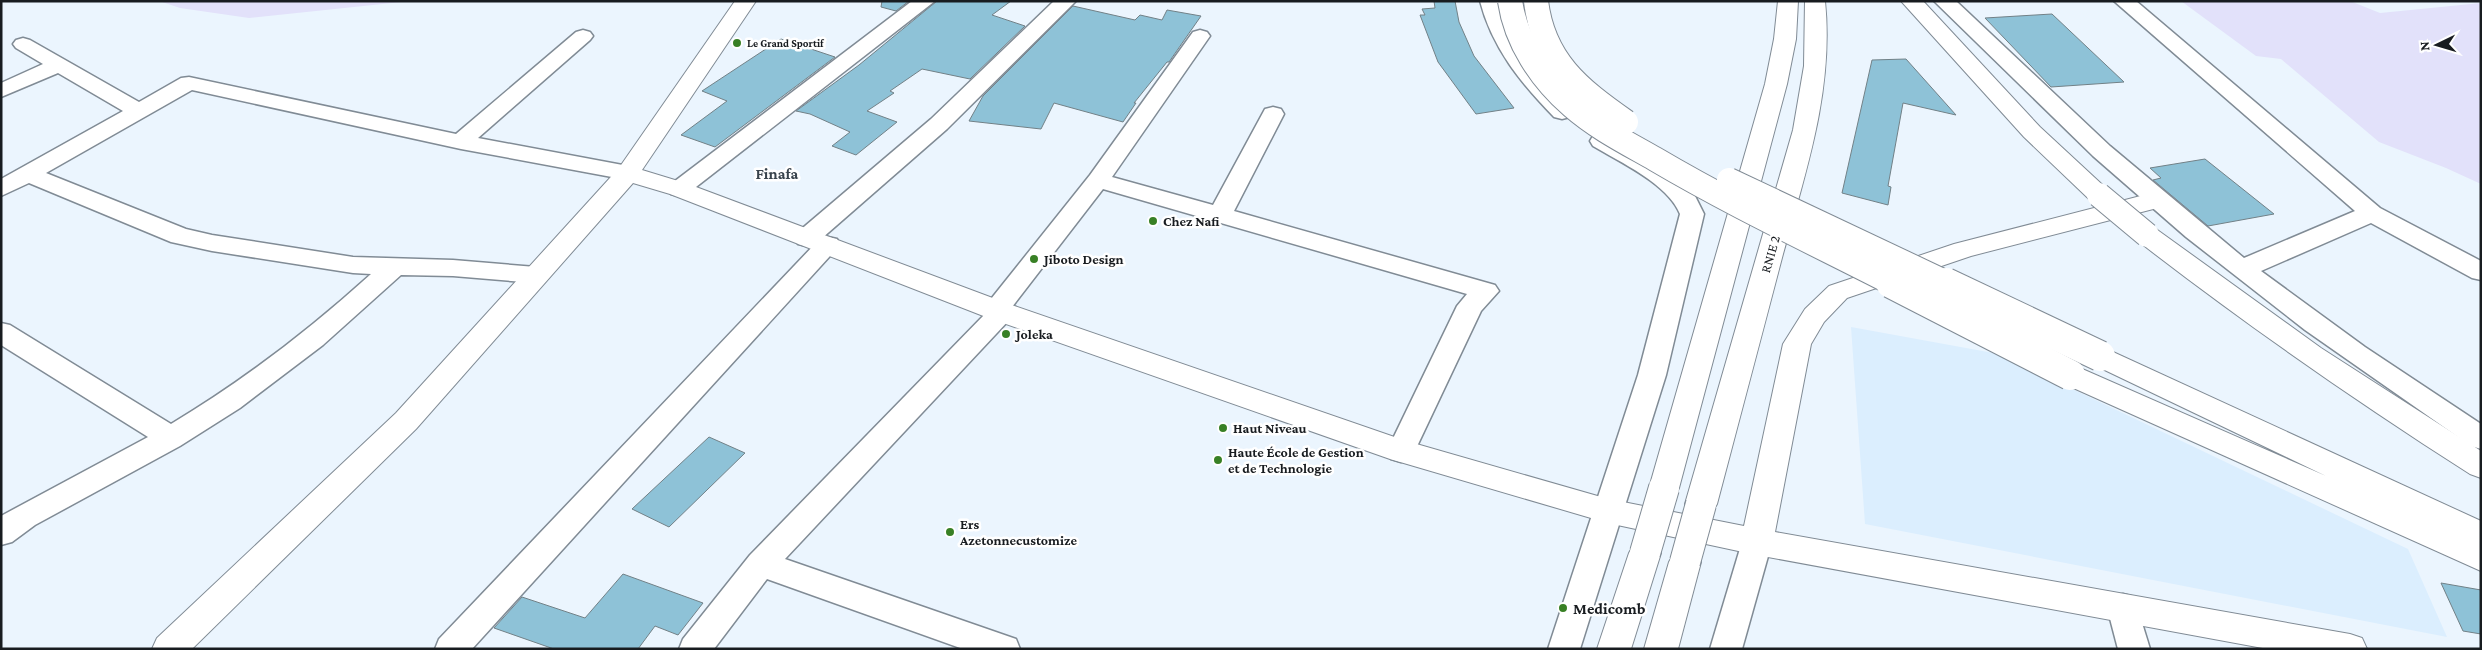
<svg xmlns="http://www.w3.org/2000/svg" width="2482" height="650" viewBox="0 0 2482 650" font-family="'Crimson Pro',serif">
	<rect width="100%" height="100%" fill="#ebf5fe"/>
	<path fill="#dbeefe" d="M1851,327L1999,354L2408,549L2447,637L1865,524Z"/>
	<g fill="#e2e1fa">
		<path d="M159,1H411L249,18L180,8Z"/>
		<path d="M2181,1H2350L2380,13L2481,3V184L2446,168L2379,142L2281,59L2256,56Z"/>
	</g>
	<g fill="#8ec2d7" stroke="#728187">
		<path d="M882,1H909L896,11L881,7Z"/>
		<path d="M937,1H1011L992,15L1025,26L970,79L922,69L890,91L894,93L867,111L897,122L856,155L832,146L850,132L810,114L796,111L859,65Z"/>
		<path d="M1434,1H1455L1459,22L1474,56L1514,108L1476,114L1438,62L1420,15H1425L1422,9L1435,8Z"/>
		<path d="M1073,6L1135,20L1140,15L1162,20L1167,10L1201,16L1169,62H1167L1134,103H1136L1123,122L1054,103L1041,129L969,121L983,96Z"/>
		<path d="M2052,14L2124,82L2051,87L1985,18Z"/>
		<path d="M781,39L835,57L715,147L681,135L727,101L702,91Z"/>
		<path d="M1906,59L1956,115L1903,103L1888,186L1891,187L1888,205L1842,193L1872,60Z"/>
		<path d="M2205,159L2274,214L2208,226L2153,180L2161,178L2150,168Z"/>
		<path d="M709,437L745,453L669,527L632,509Z"/>
		<path d="M623,574L703,603L678,635L655,626L638,649H554L494,628L522,597L585,618Z"/>
		<path d="M2441,583L2481,590V634L2463,631Z"/>
	</g>
	<g fill="none" stroke-linecap="round" stroke-linejoin="round">
		<defs>
			<g id="minor">
				<path d="M912,1H935L687,194L679,196L671,194L667,189L671,184Z"/>
				<path d="M1054,1H1076L947,129L821,239L828,237L837,239L840,245L472,649H435L439,639L815,244L807,246L798,244L795,238L798,232L931,119Z"/>
				<path d="M1480,1H1500C1512,45 1538,76 1570,107L1573,112L1570,117L1562,119L1554,117C1521,83 1492,48 1480,1Z"/>
				<path d="M1934,1H1956L2110,146L2244,258L2355,211L2114,1H2136L2380,208L2481,261V280L2472,278L2371,223L2261,271L2365,347L2481,424V449L2471,446L2305,330L2186,237L2093,156Z"/>
				<path d="M583,30L590,32L593,36L590,40L478,138L628,166L636,168L640,173L636,178L628,180L461,149L192,90L46,173L186,229L212,235L353,257L453,260L536,267L545,269L549,275L545,281L536,283L453,276L401,275L323,345L240,408L180,446L35,525L12,542L1,545V516L148,437L1,345V323L10,325L171,424C243,381 309,330 371,274L353,273L212,251L171,242L29,183L1,196V179L123,111L58,73L1,97V83L43,64L16,48L13,44L16,40L23,38L30,40L139,102L181,78L189,77L456,134L576,32Z"/>
				<path d="M1200,30L1207,32L1210,36L1112,177L1213,205L1265,109L1273,107L1281,109L1284,114L1234,211L1495,285L1499,291L1481,311L1411,459L1401,462L1391,459L1387,451L1457,306L1467,294L1103,189L1012,307L1015,312L1011,318L785,559L1016,639L1020,649H963L767,579L714,649H679L683,639L750,555L985,314L983,310L987,304L1090,175L1193,32Z"/>
				<path d="M1601,134L1609,136L1661,167L1694,194L1704,214L1666,375L1580,649H1548L1638,375L1680,214C1668,184 1620,162 1593,146L1590,141L1593,136Z"/>
				<path d="M1757,530L1768,533L1772,542L1742,649H1710L1742,542L1746,533Z"/>
				<path d="M2123,594L2134,597L2150,649H2118L2107,607L2112,597Z"/>
			</g>
			<path id="tertiary" d="M735,1H756L642,170L688,184L1006,303L1406,441L1608,499L1744,526L1783,344L1805,309L1829,286L1954,244L2156,192L2165,194L2168,200L2165,206L1971,256L1847,298L1824,322L1811,344L1775,532L2350,634L2362,638L2367,649H2268L1757,555L1608,523L1390,459L986,317L670,194L633,183L416,429L192,649H152L157,638L396,413L619,168Z"/>
			<g id="trunk">
				<path d="M1778,1H1798L1796,39L1787,84L1679,488L1675,497L1664,500L1653,497L1649,488L1765,84L1774,39Z"/>
				<path d="M1805,1H1825C1834,89 1806,171 1783,254C1761,338 1739,421 1717,504L1712,513L1701,516L1690,513L1685,504L1793,130L1804,66Z"/>
				<path d="M1901,1H1923L2040,127L2108,190L2111,195L2108,200L2099,203L2090,200L2024,137Z"/>
				<path d="M2147,227L2156,229L2321,348L2481,451V478L2470,474C2356,401 2245,324 2138,241L2134,235L2138,229Z"/>
				<path d="M2100,346L2481,521V571L2060,382L2056,375L2060,368L2070,365L2080,368L2326,476L2090,363L2086,356L2090,349Z"/>
				<path d="M1645,540L1656,544L1661,553L1631,649H1597L1629,553L1634,544Z"/>
				<path d="M1685,549L1696,553L1701,562L1678,649H1644L1669,562L1674,553Z"/>
			</g>
		</defs>
		<use href="#minor" stroke="#808b95" stroke-width="3"/>
		<use href="#tertiary" stroke="#808b95" stroke-width="2"/>
		<use href="#trunk" stroke="#808b95" stroke-width="2"/>
		<use href="#minor" fill="#fff" fill-rule="evenodd"/>
		<use href="#tertiary" fill="#fff" fill-rule="evenodd"/>
		<use href="#trunk" fill="#fff" fill-rule="evenodd"/>
		<defs>
			<g id="trunk-bridge-far1">
				<path d="M1510,1C1516,42 1541,79 1572,106C1597,128 1627,143 1655,159C1733,205 1814,243 1894,284"/>
				<path d="M1536,1C1543,61 1579,89 1626,122"/>
				<path d="M1729,180L1949,284"/>
				<path d="M2099,195L2147,235"/>
			</g>
			<g id="trunk-bridge">
				<path d="M1891,283L2070,375"/>
				<path d="M1946,283L2100,356"/>
				<path d="M1645,553L1664,488"/>
				<path d="M1685,562L1701,504"/>
			</g>
		</defs>
		<use href="#trunk-bridge-far1" stroke="#808b95" stroke-width="26" stroke-linecap="butt"/>
		<use href="#trunk-bridge" stroke="#808b95" stroke-width="32" stroke-linecap="butt"/>
		<use href="#trunk-bridge-far1" stroke="#fff" stroke-width="24"/>
		<use href="#trunk-bridge" stroke="#fff" stroke-width="30"/>
	</g>
	<g fill="#388025" stroke="#fff" stroke-width="2">
		<circle cx="737" cy="43" r="5"/>
		<circle cx="1153" cy="221" r="5"/>
		<circle cx="1034" cy="259" r="5"/>
		<circle cx="1006" cy="334" r="5"/>
		<circle cx="1223" cy="428" r="5"/>
		<circle cx="1218" cy="460" r="5"/>
		<circle cx="950" cy="532" r="5"/>
		<circle cx="1563" cy="608" r="5"/>
	</g>
	<g text-anchor="middle" dominant-baseline="central" stroke-width="5" stroke-linejoin="round" paint-order="stroke">
		<g font-size="11" font-weight="bold" fill="#181c20" stroke="#fff" text-anchor="start">
			<text x="747" y="43">Le Grand Sportif</text>
		</g>
		<g font-size="14" font-weight="bold" fill="#181c20" stroke="#fff" text-anchor="start">
			<text x="1163" y="221">Chez Nafi</text>
			<text x="1044" y="259">Jiboto Design</text>
			<text x="1016" y="334">Joleka</text>
			<text x="1233" y="428">Haut Niveau</text>
			<text x="1228" y="452">Haute École de Gestion<tspan x="1228" dy="16">et de Technologie</tspan></text>
			<text x="960" y="524">Ers<tspan x="960" dy="16">Azetonnecustomize</tspan></text>
		</g>
		<g font-size="14" fill="#181c20" stroke="#fff">
			<text transform="translate(1770 254) rotate(-74)">RNIE 2</text>
		</g>
		<g font-size="16" font-weight="bold" fill="#39434c" stroke="#fff">
			<text x="777" y="173">Finafa</text>
		</g>
		<g font-size="16" font-weight="bold" fill="#181c20" stroke="#fff" text-anchor="start">
			<text x="1573" y="608">Medicomb</text>
		</g>
	</g>
	<rect width="2482" height="650" fill="none" stroke="#181c20" stroke-width="5"/>
	<g transform="translate(2437 45) rotate(265)" stroke="#ffffff" stroke-width="4" paint-order="stroke">
	<path d="M0-4L9 19L0 12L-9 19Z" fill="#181c20"/>
	<text y="-8" font-size="14" font-weight="bold" text-anchor="middle" fill="#181c20">N</text>
	</g>
</svg>
